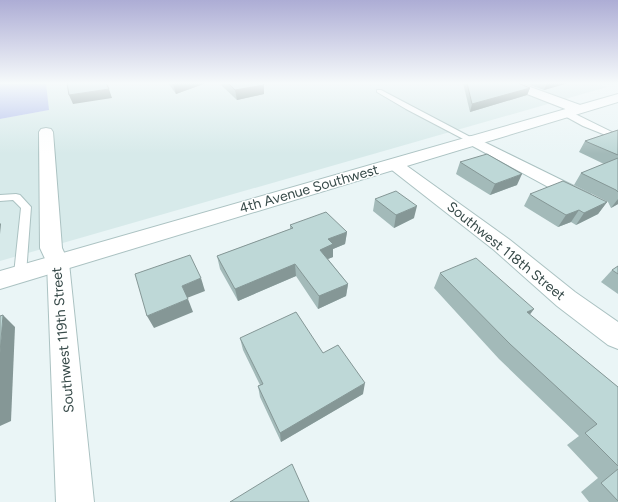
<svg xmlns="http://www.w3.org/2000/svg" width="618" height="502" viewBox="0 0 618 502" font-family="Figtree,sans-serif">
	<rect width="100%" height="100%" fill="#eaf5f6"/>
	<path fill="#d7eaea" d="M46,83H593L607,87L0,261V119L48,110Z"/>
	<path fill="#b0bdec" d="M0,83H46L49,110L0,119Z"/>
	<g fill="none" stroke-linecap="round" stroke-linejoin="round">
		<defs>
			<g id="service">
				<path d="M377,90H381L476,140L475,142H469L406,109L377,92Z"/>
				<path d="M563,111H569L618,135V140L583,126L563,115Z"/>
				<path d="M16,194L20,195L31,207L26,274L25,277L20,279L15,277L14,274L21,208L13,200L0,201V195Z"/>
			</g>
			<g id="minor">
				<path d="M503,83H519L583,106L584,109L583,112H573L504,85Z"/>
				<path d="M46,128L51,129L53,132L62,248L69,263L94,502H56L47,263L40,248L39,132L41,129Z"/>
				<path d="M472,136L590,194L592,198L590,202L583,204L576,202L467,143L465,140L467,137Z"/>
				<path d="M394,159L400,161L510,240L575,292L618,322V349L608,345L557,306L494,250L388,167L386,164L388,161Z"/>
			</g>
			<path id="tertiary" d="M618,94V102L0,289V271Z"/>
		</defs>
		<use href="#service" stroke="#abc2c2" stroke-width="2"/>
		<use href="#minor" stroke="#abc2c2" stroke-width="2"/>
		<use href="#tertiary" stroke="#abc2c2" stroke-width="2"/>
		<use href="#service" fill="#fff" fill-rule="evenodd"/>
		<use href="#minor" fill="#fff" fill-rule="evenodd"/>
		<use href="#tertiary" fill="#fff" fill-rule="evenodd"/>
	</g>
	<g fill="#a3bab9">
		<path d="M168,83H206L176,94Z"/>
		<path d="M219,83H265L262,84L264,94L237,100Z"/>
		<path d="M463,83H518L530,88L527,95L470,112Z"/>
		<path d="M524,83H568L544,90Z"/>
		<path d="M618,130V204L611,208L608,202L574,185L581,173L604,164L579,152L585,141Z"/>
		<path d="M460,162L517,185L490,195L456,174Z"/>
		<path d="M530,194L607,202L598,214L576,225L571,222L558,227L524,206Z"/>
		<path d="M375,199L414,218L394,228L373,211Z"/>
		<path d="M290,225L347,232L345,244L333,249V257L328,259L348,284L346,296L318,309L296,276L238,301L220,269L217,256L290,229Z"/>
		<path d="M618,266V294L601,282L612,270Z"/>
		<path d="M440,273L530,315L618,387V502H589L581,492L598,478L567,445L579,436L499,359L434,288Z"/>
		<path d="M240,338L323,353L363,394L281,442L260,397L258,386L260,385L243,350Z"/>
	</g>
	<g fill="#859796">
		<path d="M176,83H206L176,94L173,84Z"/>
		<path d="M547,83H568L544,90Z"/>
		<path d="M264,85V94L237,100L235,90Z"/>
		<path d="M530,88L527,95L470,112L472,104Z"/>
		<path d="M109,89L112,98L73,104L69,95Z"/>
		<path d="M522,174L517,185L490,195L495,184Z"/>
		<path d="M618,199V204L611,208Z"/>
		<path d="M607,202L598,214L576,225L584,213Z"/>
		<path d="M417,206L414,218L394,228L396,215Z"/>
		<path d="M579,210L571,222L558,227L566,215Z"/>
		<path d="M0,223L1,224L0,234Z"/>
		<path d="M347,232L345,244L333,249V257L320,262V250L328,239Z"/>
		<path d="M295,264L296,276L238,301L235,289Z"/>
		<path d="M201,278L205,291L187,298L182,286Z"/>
		<path d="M348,284L346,296L318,309L319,296Z"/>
		<path d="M188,299L193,312L154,328L147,316Z"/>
		<path d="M534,309L523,324L527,312Z"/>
		<path d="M3,315L15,327L11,421L0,426V353Z"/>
		<path d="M365,383L363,394L281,442L280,433Z"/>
	</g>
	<g fill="#bed8d7" stroke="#859796">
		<path d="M67,83H106L109,89L69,95Z"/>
		<path d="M228,83H262L264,85L235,90Z"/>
		<path d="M467,83H518L530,88L472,104Z"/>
		<path d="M618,130V155L585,141Z"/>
		<path d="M487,154L522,174L495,184L460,162Z"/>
		<path d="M618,158V192L616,190L581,173Z"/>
		<path d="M563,181L607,202L584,213L579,210L566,215L530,194Z"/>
		<path d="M396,191L417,206L396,215L375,199Z"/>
		<path d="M326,212L347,232L328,239L333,244L320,250L348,284L319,296L295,264L235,289L217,256L293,228L290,225Z"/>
		<path d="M190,255L201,278L182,286L188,299L147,316L135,274Z"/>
		<path d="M476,258L534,309L527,312L618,387V466L585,433L597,424L510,344L440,273Z"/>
		<path d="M618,266V274L612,270Z"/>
		<path d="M296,312L323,353L338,345L365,383L280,433L258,386L263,384L240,338Z"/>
		<path d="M3,315L0,353V316Z"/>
		<path d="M292,464L309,502H230Z"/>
		<path d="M618,469V501L601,483Z"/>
	</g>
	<linearGradient id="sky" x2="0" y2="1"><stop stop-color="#adadd5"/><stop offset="0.54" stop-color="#f6fafb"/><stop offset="1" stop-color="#f6fafb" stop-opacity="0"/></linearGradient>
	<rect width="618" height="154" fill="url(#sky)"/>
	<g text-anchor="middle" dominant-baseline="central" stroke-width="3" stroke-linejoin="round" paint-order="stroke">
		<g font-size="14" fill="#374a49" stroke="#fff">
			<text transform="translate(309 189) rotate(-16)">4th Avenue Southwest</text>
			<text transform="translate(506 251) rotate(39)">Southwest 118th Street</text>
			<text transform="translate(63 340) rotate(-95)">Southwest 119th Street</text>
		</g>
	</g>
</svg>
